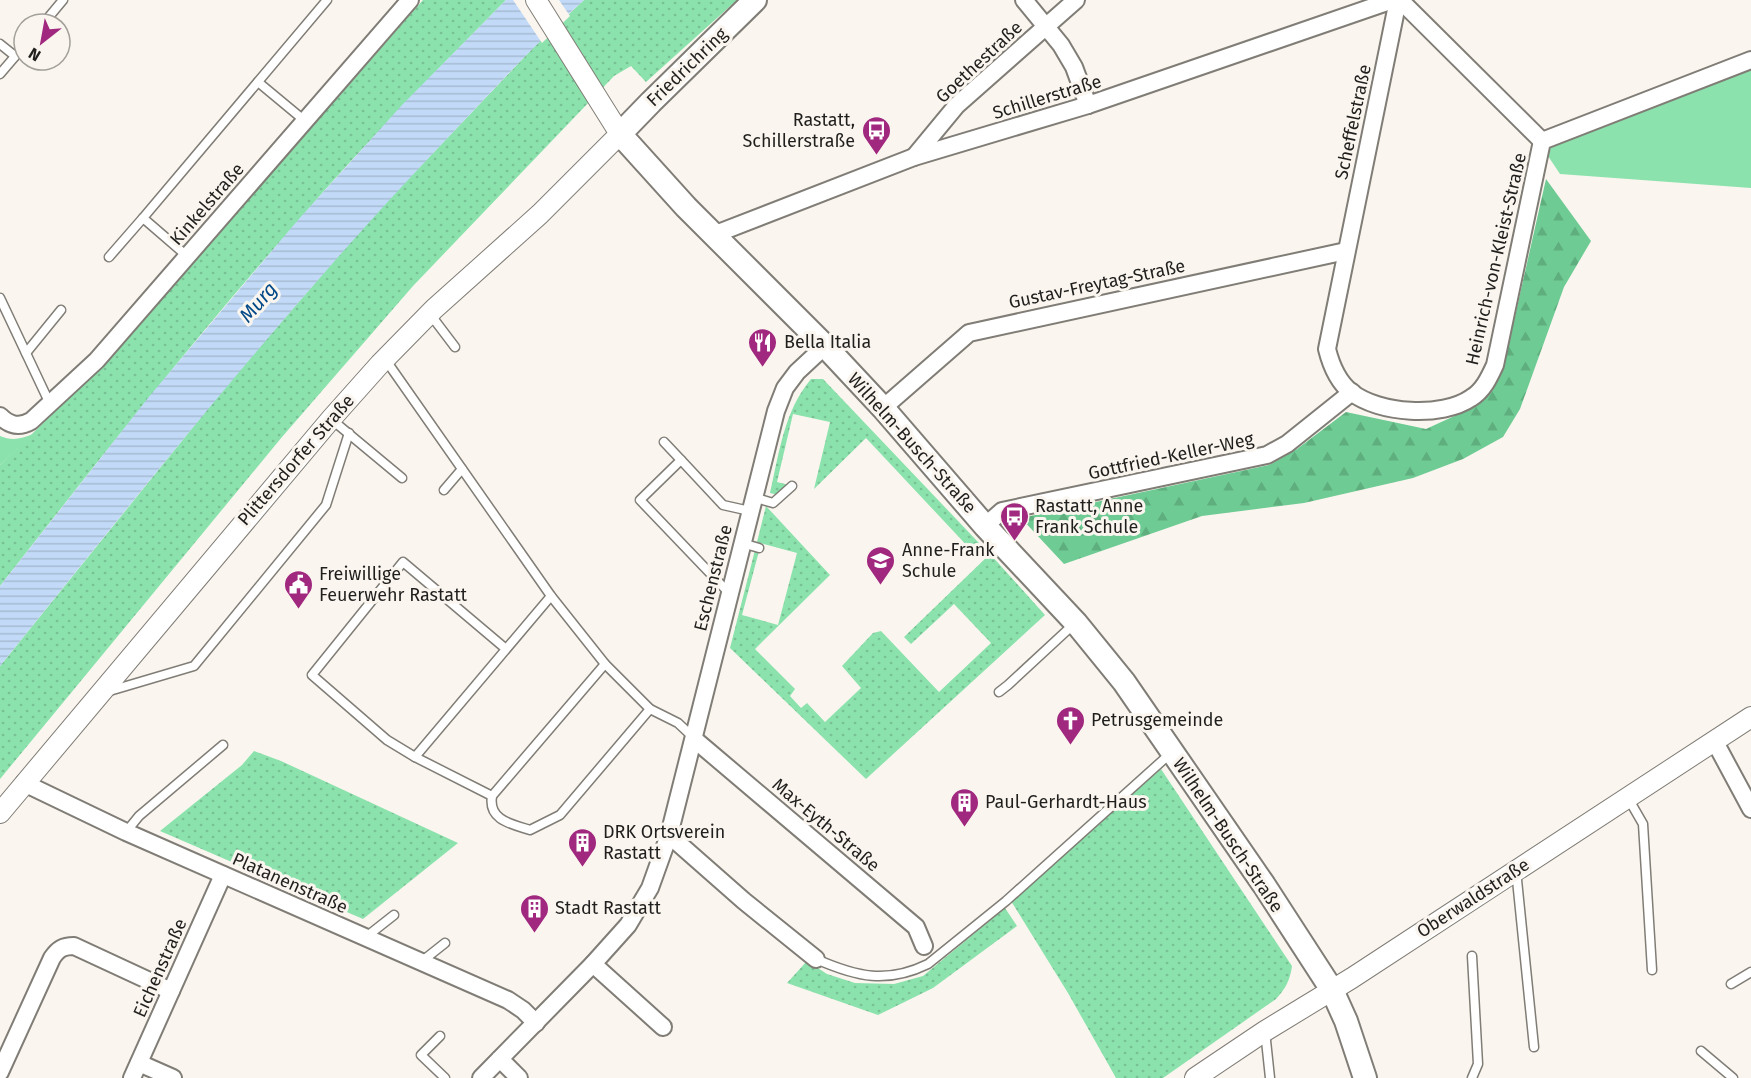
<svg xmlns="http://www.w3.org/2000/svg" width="1751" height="1078" viewBox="0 0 1751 1078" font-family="'Fira Sans',sans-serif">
	<defs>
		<pattern id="grass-dots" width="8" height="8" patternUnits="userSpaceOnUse" patternTransform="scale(1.5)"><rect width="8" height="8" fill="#8be2ac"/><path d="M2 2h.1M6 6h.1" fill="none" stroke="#78c194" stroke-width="1.8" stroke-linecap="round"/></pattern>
		<pattern id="forest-firs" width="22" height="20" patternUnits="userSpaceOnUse" patternTransform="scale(1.5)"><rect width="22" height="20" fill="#6ecb93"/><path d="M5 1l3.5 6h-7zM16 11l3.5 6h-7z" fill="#5fae7e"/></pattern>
		<pattern id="water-rules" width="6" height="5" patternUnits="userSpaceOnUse" patternTransform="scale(1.5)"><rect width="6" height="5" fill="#c2daf7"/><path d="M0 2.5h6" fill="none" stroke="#a6bbd3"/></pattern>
	</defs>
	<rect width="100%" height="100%" fill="#faf6ef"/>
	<g fill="url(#grass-dots)">
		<path d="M423,0H506C435,72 364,144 298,221C194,339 97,462 0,586V465L105,363Z"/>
		<path d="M584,0H737L646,82L631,66L614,76L413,286L282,437L0,779V666L227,385L372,217L534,47Z"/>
		<path d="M811,379H823L979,543L972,551L866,438L814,489L830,422L793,414L777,482L789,485L778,495L770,493C779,454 784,411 811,379Z"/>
		<path d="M766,506L830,575L755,649L795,689L790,696L801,708L807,703L825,722L861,688L842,666L873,633L881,631L939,692L991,643L954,604L911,644L904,637L990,554L1045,615L866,779L730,648L755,550L759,551L742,615L778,625L797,553L757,542Z"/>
		<path d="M254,751L281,761L458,843L363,919L160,831L242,765Z"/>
		<path d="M1161,769L1292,966C1290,980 1286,988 1276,999L1163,1078H1116L1068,993L1011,901Z"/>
		<path d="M1005,908L1017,926L933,988L878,1015L787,983L807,961L827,974L855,983L894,984L923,976Z"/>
	</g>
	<path fill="url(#forest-firs)" d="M1546,179L1591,241L1564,287L1520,409L1503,437L1463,459L1413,478L1304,503L1202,516L1064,564L1021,518L1269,465L1297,449L1346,412L1426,429L1474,407L1493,390L1504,365Z"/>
	<g fill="#8be2ac">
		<path d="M1751,69V188L1560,174L1546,153L1548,146Z"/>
		<path d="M33,434L0,465V436C12,441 21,439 33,434Z"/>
	</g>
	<path fill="url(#water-rules)" d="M506,0H584C532,46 486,98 438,148C282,312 142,490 0,666V586L148,398L298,220L402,105Z"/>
	<path fill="#faf6ef" d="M513,0H559L570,16L542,43Z"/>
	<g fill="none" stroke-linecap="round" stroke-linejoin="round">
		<defs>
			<g id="service">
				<path d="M43,24L63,0"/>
				<path d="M0,44L15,56"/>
				<path d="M0,74L24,46"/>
				<path d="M258,82L305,121"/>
				<path d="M187,256L143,218L327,0"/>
				<path d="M109,257L143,218"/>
				<path d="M0,298L50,404"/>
				<path d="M430,314L455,347"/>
				<path d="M26,353L61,310"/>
				<path d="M385,359L551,596L605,664L650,709L678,723L694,738"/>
				<path d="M331,419L402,478"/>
				<path d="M664,442L681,460"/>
				<path d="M444,490L462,469"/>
				<path d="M753,497L773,503L792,486"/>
				<path d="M742,543L759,548"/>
				<path d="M729,593L640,500L681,460L723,505L750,511"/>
				<path d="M506,649L403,562L312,675L387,740L415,757L551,596"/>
				<path d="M106,692L194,666L326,505L349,433"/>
				<path d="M999,692L1008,685L1075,623"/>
				<path d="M415,757L492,796L605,664"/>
				<path d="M492,796C488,820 511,824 530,830L560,815L650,709"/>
				<path d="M1628,798L1643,824L1652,970"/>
				<path d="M126,832L139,816L223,745"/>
				<path d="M1516,870L1534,1047"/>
				<path d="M366,937L394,915"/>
				<path d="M1472,956L1478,1064L1472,1078"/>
				<path d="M816,959C857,977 887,984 928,964L1006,901L1172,752"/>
				<path d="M421,962L445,943"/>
				<path d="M1731,984L1751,972"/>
				<path d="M1265,1031L1270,1078"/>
				<path d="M440,1036L421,1055L445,1078"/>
				<path d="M1701,1051L1733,1078"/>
			</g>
			<g id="minor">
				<path d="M1024,0L1061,45L1074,67L1088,105"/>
				<path d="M1398,0L1327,349C1331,365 1337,381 1351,392C1379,414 1442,418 1471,398C1483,391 1489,378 1495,365L1542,141L1751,60"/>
				<path d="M1400,0L1542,141"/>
				<path d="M914,157L957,105L1076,0"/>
				<path d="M713,235L914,157L1088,105L1393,0"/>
				<path d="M883,408L969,333L1346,251"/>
				<path d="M0,416C9,425 19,428 31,421L97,360L410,0"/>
				<path d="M985,526L1002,511L1267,455L1287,444L1352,392"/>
				<path d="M694,739L916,927L924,946"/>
				<path d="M1715,742L1751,809"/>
				<path d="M24,783L126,832L508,1000L523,1010L536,1023"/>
				<path d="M669,835L744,901L816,959"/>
				<path d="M593,964L663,1027"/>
				<path d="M500,1059L519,1078"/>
				<path d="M139,1063L173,1078"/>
				<path d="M0,1072L52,958C58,949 63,946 74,946L171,991"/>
				<path d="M132,1078L223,875"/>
				<path d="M481,1078L593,964L628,925L650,888L669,835L776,411L785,388L797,372L825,346"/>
			</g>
			<g id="tertiary">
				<path d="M0,813L331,419L380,364L434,309L540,214L620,134L536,0"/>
				<path d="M1195,1078L1265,1031L1352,978L1751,717"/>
			</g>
			<path id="secondary" d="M755,0L651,102L620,134L686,207L825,346L883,408L985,526L1076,623L1124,682L1264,885L1332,990L1346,1021L1365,1078"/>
		</defs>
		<use href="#service" stroke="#807d76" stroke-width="11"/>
		<use href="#minor" stroke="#807d76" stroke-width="20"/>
		<use href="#tertiary" stroke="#807d76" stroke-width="22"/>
		<use href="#secondary" stroke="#807d76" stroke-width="26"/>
		<use href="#service" stroke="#fff" stroke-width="8"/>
		<use href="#minor" stroke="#fff" stroke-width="16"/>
		<use href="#tertiary" stroke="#fff" stroke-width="20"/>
		<use href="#secondary" stroke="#fff" stroke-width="22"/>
	</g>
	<defs>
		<symbol id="bus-pin" viewBox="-11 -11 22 30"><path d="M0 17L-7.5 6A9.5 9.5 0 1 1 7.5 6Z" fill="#a0287f" stroke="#faf6ef"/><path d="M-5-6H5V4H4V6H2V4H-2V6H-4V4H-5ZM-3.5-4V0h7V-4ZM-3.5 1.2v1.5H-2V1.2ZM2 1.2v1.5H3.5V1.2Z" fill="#fff"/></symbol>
		<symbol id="restaurant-pin" viewBox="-11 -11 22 30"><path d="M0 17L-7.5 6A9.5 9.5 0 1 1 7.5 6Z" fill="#a0287f" stroke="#faf6ef"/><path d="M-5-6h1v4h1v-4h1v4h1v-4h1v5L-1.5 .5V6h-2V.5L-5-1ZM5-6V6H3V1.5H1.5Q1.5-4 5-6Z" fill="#fff"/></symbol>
		<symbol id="school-pin" viewBox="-11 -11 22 30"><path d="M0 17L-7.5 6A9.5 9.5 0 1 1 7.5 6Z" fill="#a0287f" stroke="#faf6ef"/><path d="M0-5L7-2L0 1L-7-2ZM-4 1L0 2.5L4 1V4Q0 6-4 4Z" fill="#fff"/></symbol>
		<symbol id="civic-pin" viewBox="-11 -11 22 30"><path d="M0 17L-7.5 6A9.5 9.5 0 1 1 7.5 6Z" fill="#a0287f" stroke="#faf6ef"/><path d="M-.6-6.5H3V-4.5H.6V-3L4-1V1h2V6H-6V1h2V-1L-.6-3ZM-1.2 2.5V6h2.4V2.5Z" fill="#fff"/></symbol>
		<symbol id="church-pin" viewBox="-11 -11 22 30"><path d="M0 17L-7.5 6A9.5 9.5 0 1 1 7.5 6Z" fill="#a0287f" stroke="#faf6ef"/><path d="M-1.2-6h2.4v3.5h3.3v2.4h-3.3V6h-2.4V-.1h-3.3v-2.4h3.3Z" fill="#fff"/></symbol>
		<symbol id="building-pin" viewBox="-11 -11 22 30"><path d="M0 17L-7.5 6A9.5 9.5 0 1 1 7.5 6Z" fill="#a0287f" stroke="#faf6ef"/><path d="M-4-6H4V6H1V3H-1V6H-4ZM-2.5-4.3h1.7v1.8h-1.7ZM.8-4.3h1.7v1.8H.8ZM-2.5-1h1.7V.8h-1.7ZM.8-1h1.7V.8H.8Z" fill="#fff"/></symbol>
	</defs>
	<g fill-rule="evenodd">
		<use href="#bus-pin" x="860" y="114" width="33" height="45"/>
		<use href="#restaurant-pin" x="746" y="326" width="33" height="45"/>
		<use href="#bus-pin" x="998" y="500" width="33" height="45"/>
		<use href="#school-pin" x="864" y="544" width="33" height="45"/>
		<use href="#civic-pin" x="282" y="568" width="33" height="45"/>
		<use href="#church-pin" x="1054" y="704" width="33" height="45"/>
		<use href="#building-pin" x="948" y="786" width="33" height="45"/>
		<use href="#building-pin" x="566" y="826" width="33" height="45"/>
		<use href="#building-pin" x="518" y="892" width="33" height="45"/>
	</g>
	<g text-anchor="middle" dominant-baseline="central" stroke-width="6" stroke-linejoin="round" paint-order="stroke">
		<g font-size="18" fill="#201f1d" stroke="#faf6ef">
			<text transform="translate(979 62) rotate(-43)">Goethestraße</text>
			<text transform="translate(687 67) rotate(-44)">Friedrichring</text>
			<text transform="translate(1047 97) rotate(-17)">Schillerstraße</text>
			<text transform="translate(1353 122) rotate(-78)">Scheffelstraße</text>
			<text transform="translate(207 204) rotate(-49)">Kinkelstraße</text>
			<text transform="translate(1496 259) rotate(-77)">Heinrich-von-Kleist-Straße</text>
			<text transform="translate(1097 284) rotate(-12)">Gustav-Freytag-Straße</text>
			<text transform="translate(912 443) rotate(48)">Wilhelm-Busch-Straße</text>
			<text transform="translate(1171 456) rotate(-12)">Gottfried-Keller-Weg</text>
			<text transform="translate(296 460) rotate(-49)">Plittersdorfer Straße</text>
			<text transform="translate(713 578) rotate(-76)">Eschenstraße</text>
			<text transform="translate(826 825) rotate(40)">Max-Eyth-Straße</text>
			<text transform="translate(1228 835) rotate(56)">Wilhelm-Busch-Straße</text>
			<text transform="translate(290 883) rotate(24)">Platanenstraße</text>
			<text transform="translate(1473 898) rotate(-33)">Oberwaldstraße</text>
			<text transform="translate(160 968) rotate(-66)">Eichenstraße</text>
		</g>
		<g font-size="18" fill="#201f1d" stroke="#faf6ef" text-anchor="start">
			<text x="855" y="120" text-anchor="end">Rastatt,<tspan x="855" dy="21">Schillerstraße</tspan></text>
			<text x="784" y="342">Bella Italia</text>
			<text x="1035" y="506">Rastatt, Anne<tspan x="1035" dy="21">Frank Schule</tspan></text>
			<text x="902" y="550">Anne-Frank<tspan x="902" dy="21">Schule</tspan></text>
			<text x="319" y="574">Freiwillige<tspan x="319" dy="21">Feuerwehr Rastatt</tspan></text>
			<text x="1091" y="720">Petrusgemeinde</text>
			<text x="985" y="802">Paul-Gerhardt-Haus</text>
			<text x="603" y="832">DRK Ortsverein<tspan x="603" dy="21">Rastatt</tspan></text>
			<text x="555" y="908">Stadt Rastatt</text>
		</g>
		<g font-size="20" font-style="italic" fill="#044987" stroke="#faf6ef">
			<text transform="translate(258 302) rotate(-49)">Murg</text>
		</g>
	</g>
	<g transform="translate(42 42) rotate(211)"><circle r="28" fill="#faf6ef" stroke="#a3a09b" stroke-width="1.5"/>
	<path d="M0-4.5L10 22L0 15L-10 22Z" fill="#a0287f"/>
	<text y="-9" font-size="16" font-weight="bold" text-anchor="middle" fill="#201f1d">N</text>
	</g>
</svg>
